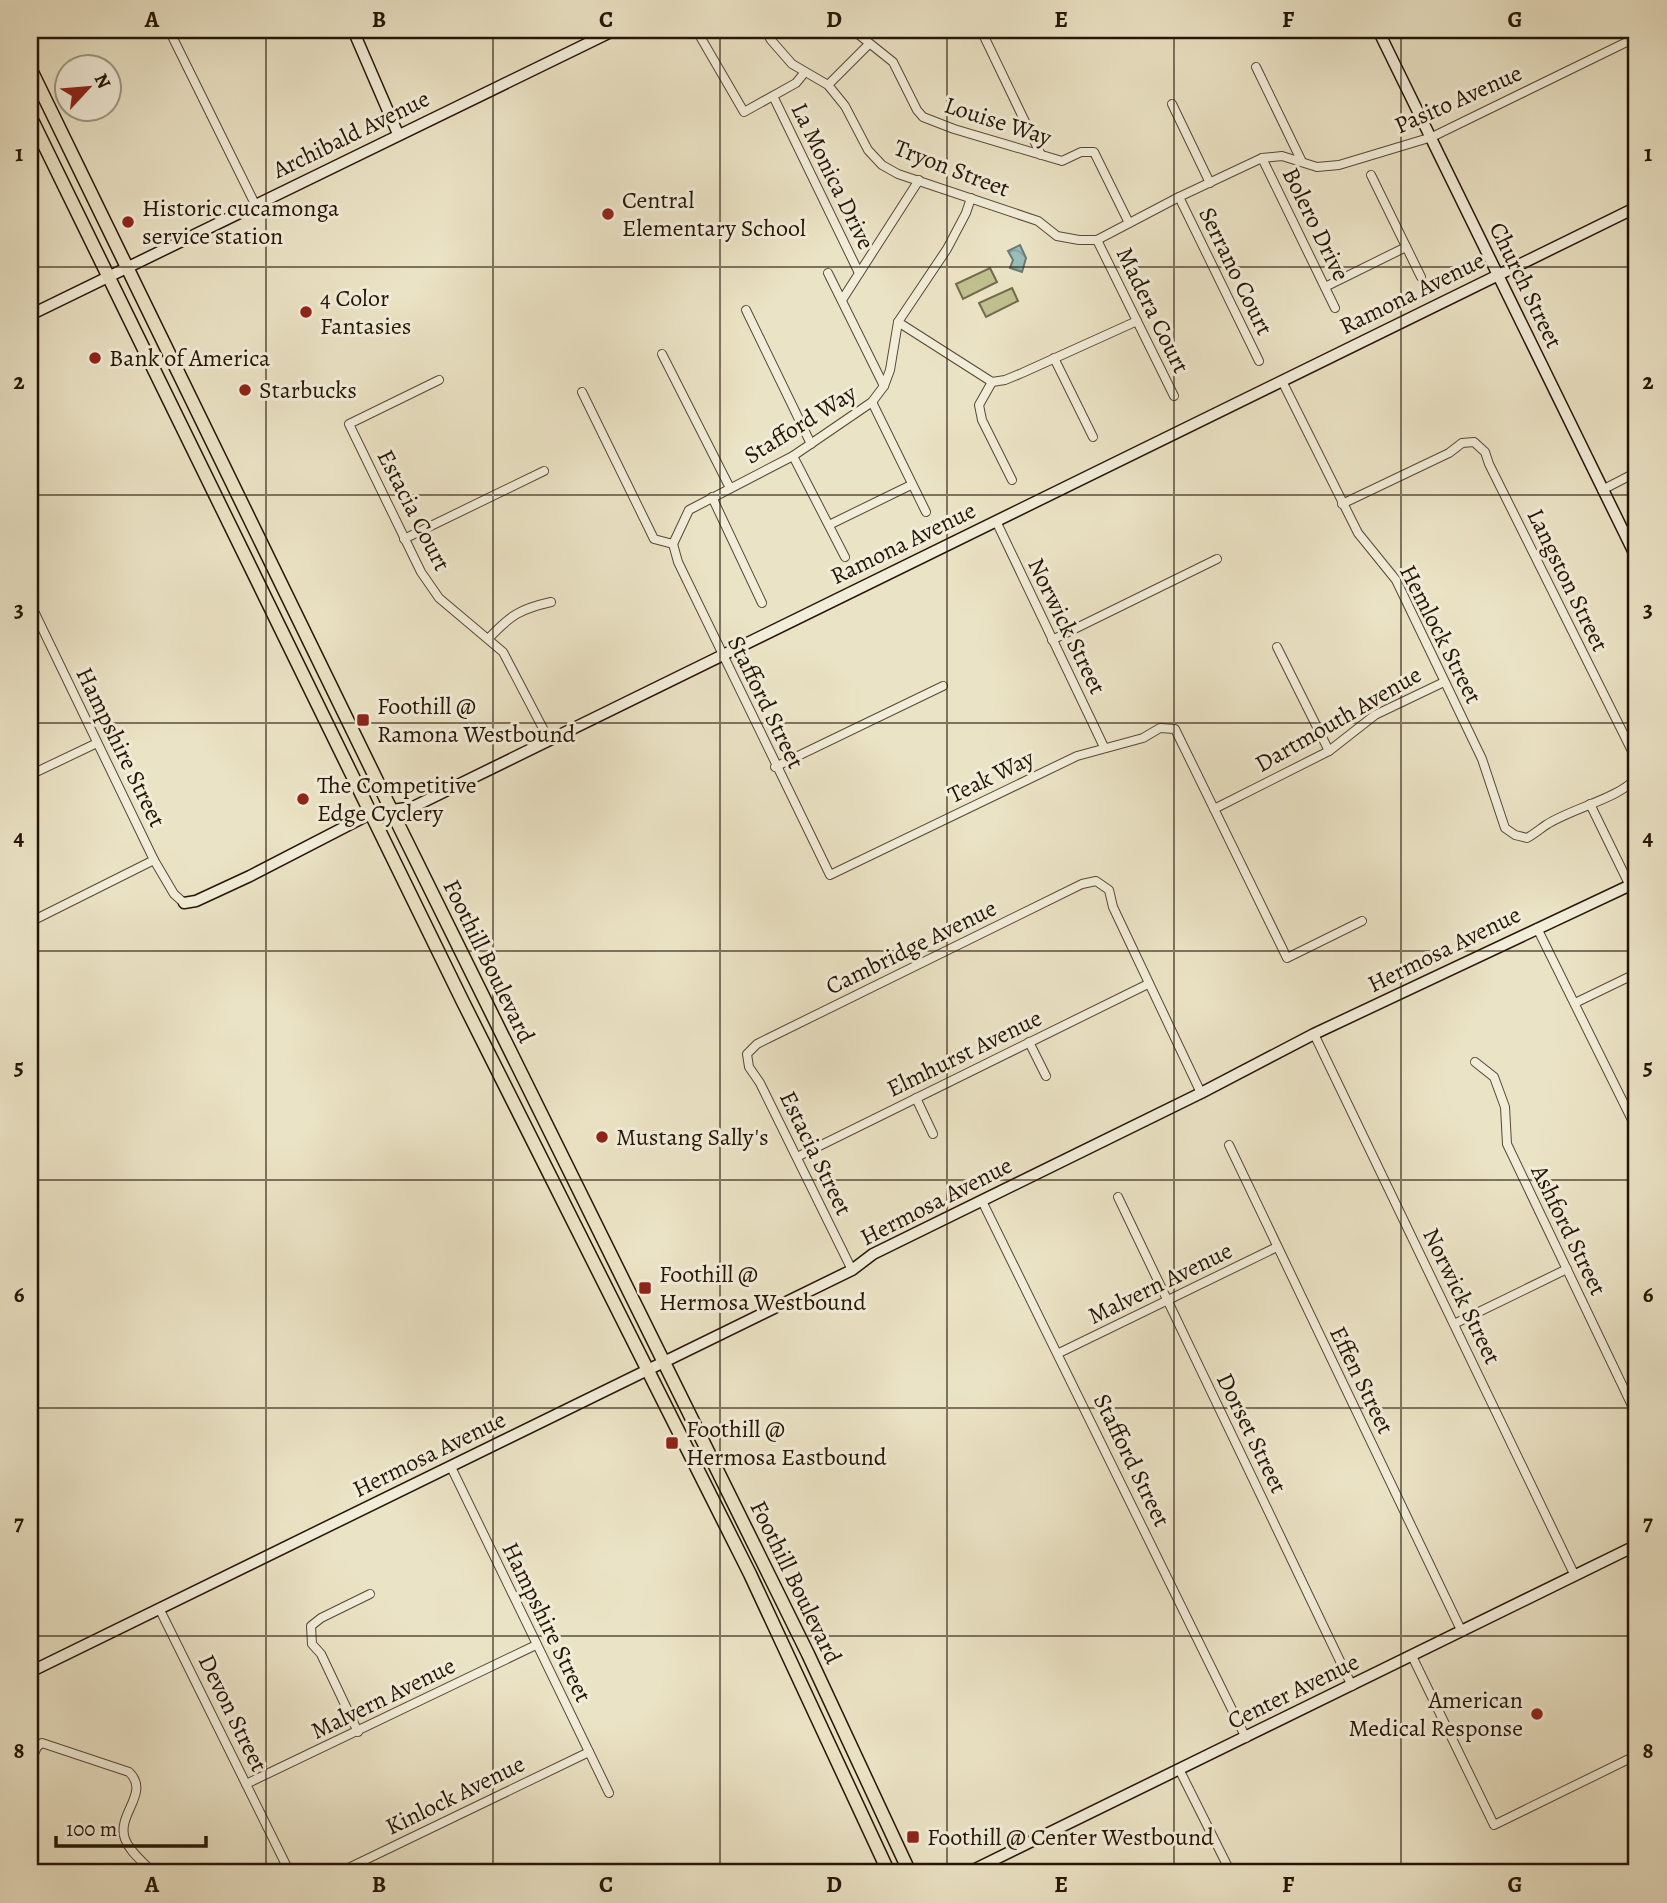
<svg xmlns="http://www.w3.org/2000/svg" width="1667" height="1903" viewBox="0 0 1667 1903" font-family="Alegreya,serif">
	<defs>
		<pattern id="water-waves" width="16" height="10" patternUnits="userSpaceOnUse" patternTransform="scale(1.75)"><rect width="16" height="10" fill="#99bdbb"/><path d="M0 5q4-4 8 0t8 0" fill="none" stroke="#84a29f"/></pattern>
	</defs>
	<rect width="100%" height="100%" fill="#ebe3c5"/>
	<filter id="stains"><feTurbulence type="fractalNoise" baseFrequency=".00286" numOctaves="4"/><feColorMatrix values="0 0 0 0 .2 0 0 0 0 .09 0 0 0 0 .02 0 0 0 .5 -.17"/></filter>
	<radialGradient id="worn" r=".72"><stop offset=".6" stop-color="#630" stop-opacity="0"/><stop offset="1" stop-color="#630" stop-opacity=".3"/></radialGradient>
	<g fill="#c0c18f" stroke="#726b4b" stroke-width="2">
		<path d="M990,268L997,282L963,299L956,284Z"/>
		<path d="M1012,288L1018,301L986,317L979,303Z"/>
	</g>
	<path fill="url(#water-waves)" stroke="#6b7a73" stroke-width="2" d="M1020,245L1026,258L1022,272L1010,268L1013,260L1008,251Z"/>
	<g fill="none" stroke-linecap="round" stroke-linejoin="round">
		<defs>
			<g id="street">
				<path d="M169,30L255,204"/>
				<path d="M765,30L771,40L792,64L828,85L845,106L868,150L882,165L898,174L1038,221L1057,236L1079,240H1097L1179,197L1262,158L1282,156L1317,167L1339,165L1432,137L1637,37"/>
				<path d="M853,30L893,62L917,110L923,117L954,129L1062,161L1081,152H1094L1129,223"/>
				<path d="M981,30L1041,155"/>
				<path d="M701,38L744,112L796,83L805,72"/>
				<path d="M1256,67L1302,162"/>
				<path d="M828,85L869,44"/>
				<path d="M773,96L859,273"/>
				<path d="M1172,104L1210,183"/>
				<path d="M1262,158L1335,308"/>
				<path d="M1371,175L1421,277"/>
				<path d="M1179,197L1259,361"/>
				<path d="M1097,240L1174,396"/>
				<path d="M828,273L884,386"/>
				<path d="M1325,287L1406,247"/>
				<path d="M842,300L919,180"/>
				<path d="M746,310L811,444"/>
				<path d="M898,322L992,382L1005,380L1022,373L1137,321"/>
				<path d="M662,354L730,488"/>
				<path d="M1054,358L1093,437"/>
				<path d="M439,380L349,424L421,572L439,598L503,652L549,740"/>
				<path d="M1282,381L1358,533L1396,580L1482,759L1505,828L1515,835L1527,838C1534,834 1540,829 1546,825C1570,809 1620,798 1636,778V759L1489,464L1485,452L1474,442L1462,443L1449,453L1342,504"/>
				<path d="M992,382L979,405L982,420L1012,480"/>
				<path d="M582,392L654,539L673,544"/>
				<path d="M872,402L926,512"/>
				<path d="M793,456L845,557"/>
				<path d="M1602,490L1637,472"/>
				<path d="M712,497L762,603"/>
				<path d="M996,521L1104,747"/>
				<path d="M829,525L911,485"/>
				<path d="M404,539L544,471"/>
				<path d="M673,544L678,562L830,875L1077,756L1143,738L1160,728L1175,729L1287,958L1362,921"/>
				<path d="M673,544L689,510L793,456L872,402L884,386L890,370L898,322L947,249L966,213L971,198"/>
				<path d="M30,603L154,860L174,894L184,903"/>
				<path d="M489,638C511,615 520,609 551,602"/>
				<path d="M1052,640L1217,559"/>
				<path d="M1277,647L1329,751"/>
				<path d="M775,767L943,686"/>
				<path d="M30,775L97,743"/>
				<path d="M1590,804L1630,886"/>
				<path d="M1214,809L1329,751L1375,715L1444,682"/>
				<path d="M30,922L154,860"/>
				<path d="M1537,928L1637,1130"/>
				<path d="M1575,1003L1637,973"/>
				<path d="M1314,1034L1575,1576"/>
				<path d="M1029,1042L1046,1076"/>
				<path d="M1475,1062L1494,1077L1505,1107L1507,1144L1637,1416"/>
				<path d="M916,1098L933,1134"/>
				<path d="M1229,1145L1462,1632"/>
				<path d="M797,1157L1148,984"/>
				<path d="M1118,1197L1352,1686"/>
				<path d="M982,1201L1246,1738"/>
				<path d="M852,1270L760,1083L749,1067L747,1054L757,1044L769,1038L1082,884L1096,881L1109,890L1113,907L1201,1093"/>
				<path d="M1454,1324L1567,1269"/>
				<path d="M1059,1353L1277,1247"/>
				<path d="M451,1467L609,1793"/>
				<path d="M159,1608L290,1873"/>
				<path d="M1412,1656L1494,1825L1637,1755"/>
				<path d="M358,1732L321,1654L312,1644L311,1626L321,1618L370,1594"/>
				<path d="M30,1763L37,1747L42,1743L129,1772C151,1793 116,1814 125,1839C130,1853 144,1862 153,1873"/>
				<path d="M1180,1771L1231,1873"/>
				<path d="M246,1784L536,1645"/>
				<path d="M338,1873L589,1752"/>
			</g>
			<g id="secondary">
				<path d="M353,30L398,134"/>
				<path d="M1378,30L1637,559"/>
				<path d="M30,315L615,30"/>
				<path d="M184,903L196,901L250,876L372,813L413,807L1637,207"/>
				<path d="M30,1672L852,1270L873,1254L1201,1093L1314,1034L1637,882"/>
				<path d="M967,1873L1637,1545"/>
			</g>
			<g id="primary">
				<path d="M30,68L400,828L808,1654L910,1873"/>
				<path d="M30,116L463,1002L750,1574L889,1873"/>
			</g>
		</defs>
		<use href="#street" stroke="#564836" stroke-width="10"/>
		<use href="#secondary" stroke="#251507" stroke-width="13"/>
		<use href="#primary" stroke="#251507" stroke-width="15"/>
		<use href="#street" stroke="#f2edd9" stroke-width="8"/>
		<use href="#secondary" stroke="#f2edd9" stroke-width="10"/>
		<use href="#primary" stroke="#ebe3c5" stroke-width="12"/>
	</g>
	<path fill="none" stroke="#251507" stroke-width="2" stroke-opacity="0.55" d="M266,30V1873M493,30V1873M720,30V1873M947,30V1873M1174,30V1873M1401,30V1873M30,267H1637M30,495H1637M30,723H1637M30,951H1637M30,1180H1637M30,1408H1637M30,1636H1637"/>
	<g fill="#8f2418" stroke="#f2edd9" stroke-width="2.5">
		<circle cx="608" cy="214" r="7"/>
		<circle cx="128" cy="222" r="7"/>
		<circle cx="306" cy="312" r="7"/>
		<circle cx="95" cy="358" r="7"/>
		<circle cx="245" cy="390" r="7"/>
		<rect x="356" y="713" width="14" height="14" rx="3.5"/>
		<circle cx="303" cy="799" r="7"/>
		<circle cx="602" cy="1137" r="7"/>
		<rect x="638" y="1281" width="14" height="14" rx="3.5"/>
		<rect x="665" y="1436" width="14" height="14" rx="3.5"/>
		<circle cx="1537" cy="1714" r="7"/>
		<rect x="906" y="1830" width="14" height="14" rx="3.5"/>
	</g>
	<g text-anchor="middle" dominant-baseline="central" stroke-width="6" stroke-linejoin="round" paint-order="stroke">
		<g font-size="24" fill="#251507" stroke="#f2edd9">
			<text transform="translate(1458 99) rotate(-24)">Pasito Avenue</text>
			<text transform="translate(998 121) rotate(18)">Louise Way</text>
			<text transform="translate(351 134) rotate(-26)">Archibald Avenue</text>
			<text transform="translate(952 168) rotate(21)">Tryon Street</text>
			<text transform="translate(833 176) rotate(64)">La Monica Drive</text>
			<text transform="translate(1316 224) rotate(64)">Bolero Drive</text>
			<text transform="translate(1236 271) rotate(64)">Serrano Court</text>
			<text transform="translate(1526 285) rotate(64)">Church Street</text>
			<text transform="translate(1412 293) rotate(-26)">Ramona Avenue</text>
			<text transform="translate(1153 310) rotate(64)">Madera Court</text>
			<text transform="translate(800 424) rotate(-32)">Stafford Way</text>
			<text transform="translate(414 510) rotate(63)">Estacia Court</text>
			<text transform="translate(903 543) rotate(-26)">Ramona Avenue</text>
			<text transform="translate(1568 580) rotate(64)">Langston Street</text>
			<text transform="translate(1067 626) rotate(64)">Norwick Street</text>
			<text transform="translate(1441 634) rotate(63)">Hemlock Street</text>
			<text transform="translate(766 702) rotate(64)">Stafford Street</text>
			<text transform="translate(1338 719) rotate(-30)">Dartmouth Avenue</text>
			<text transform="translate(121 747) rotate(64)">Hampshire Street</text>
			<text transform="translate(991 776) rotate(-26)">Teak Way</text>
			<text transform="translate(911 947) rotate(-26)">Cambridge Avenue</text>
			<text transform="translate(1444 949) rotate(-26)">Hermosa Avenue</text>
			<text transform="translate(489 961) rotate(64)">Foothill Boulevard</text>
			<text transform="translate(964 1053) rotate(-26)">Elmhurst Avenue</text>
			<text transform="translate(816 1153) rotate(64)">Estacia Street</text>
			<text transform="translate(936 1201) rotate(-27)">Hermosa Avenue</text>
			<text transform="translate(1569 1230) rotate(64)">Ashford Street</text>
			<text transform="translate(1160 1283) rotate(-26)">Malvern Avenue</text>
			<text transform="translate(1462 1296) rotate(64)">Norwick Street</text>
			<text transform="translate(1362 1380) rotate(64)">Effen Street</text>
			<text transform="translate(1252 1433) rotate(64)">Dorset Street</text>
			<text transform="translate(429 1454) rotate(-26)">Hermosa Avenue</text>
			<text transform="translate(1132 1460) rotate(64)">Stafford Street</text>
			<text transform="translate(796 1582) rotate(64)">Foothill Boulevard</text>
			<text transform="translate(547 1622) rotate(64)">Hampshire Street</text>
			<text transform="translate(1293 1691) rotate(-26)">Center Avenue</text>
			<text transform="translate(383 1698) rotate(-26)">Malvern Avenue</text>
			<text transform="translate(233 1713) rotate(64)">Devon Street</text>
			<text transform="translate(455 1795) rotate(-26)">Kinlock Avenue</text>
		</g>
		<g font-size="24" fill="#251507" stroke="#f2edd9" text-anchor="start">
			<text x="622" y="200">Central<tspan x="622" dy="28">Elementary School</tspan></text>
			<text x="142" y="208">Historic cucamonga<tspan x="142" dy="28">service station</tspan></text>
			<text x="320" y="298">4 Color<tspan x="320" dy="28">Fantasies</tspan></text>
			<text x="109" y="358">Bank of America</text>
			<text x="259" y="390">Starbucks</text>
			<text x="377" y="706">Foothill @<tspan x="377" dy="28">Ramona Westbound</tspan></text>
			<text x="317" y="785">The Competitive<tspan x="317" dy="28">Edge Cyclery</tspan></text>
			<text x="616" y="1137">Mustang Sally's</text>
			<text x="659" y="1274">Foothill @<tspan x="659" dy="28">Hermosa Westbound</tspan></text>
			<text x="686" y="1429">Foothill @<tspan x="686" dy="28">Hermosa Eastbound</tspan></text>
			<text x="1523" y="1700" text-anchor="end">American<tspan x="1523" dy="28">Medical Response</tspan></text>
			<text x="927" y="1837">Foothill @ Center Westbound</text>
		</g>
	</g>
	<rect width="1667" height="1903" fill="none" stroke="#ebe3c5" stroke-width="77"/>
	<g transform="translate(88 88) rotate(64)"><circle r="33" fill="#f2edd9" stroke="#a09785" stroke-width="2"/>
	<path d="M0-5L12 26L0 18L-12 26Z" fill="#8f2418"/>
	<text y="-10" font-size="19" font-weight="bold" text-anchor="middle" fill="#251507">N</text>
	</g>
	<path d="M56 1836v10h150v-10" fill="none" stroke="#251507" stroke-width="3.5"/>
	<text x="66" y="1836" font-size="21" fill="#251507" stroke="#f2edd9" stroke-width="5" paint-order="stroke">100 m</text>
	<rect x="38" y="38" width="1590" height="1826" fill="none" stroke="#251507" stroke-width="2.5"/>
	<g font-size="23" text-anchor="middle" font-weight="bold" fill="#251507">
		<text x="152" y="27">A</text>
		<text x="379" y="27">B</text>
		<text x="606" y="27">C</text>
		<text x="834" y="27">D</text>
		<text x="1061" y="27">E</text>
		<text x="1288" y="27">F</text>
		<text x="1515" y="27">G</text>
		<text x="19" y="161">1</text>
		<text x="1648" y="161">1</text>
		<text x="19" y="389">2</text>
		<text x="1648" y="389">2</text>
		<text x="19" y="617">3</text>
		<text x="1648" y="617">3</text>
		<text x="19" y="845">4</text>
		<text x="1648" y="845">4</text>
		<text x="19" y="1074">5</text>
		<text x="1648" y="1074">5</text>
		<text x="19" y="1302">6</text>
		<text x="1648" y="1302">6</text>
		<text x="19" y="1530">7</text>
		<text x="1648" y="1530">7</text>
		<text x="19" y="1758">8</text>
		<text x="1648" y="1758">8</text>
		<text x="152" y="1892">A</text>
		<text x="379" y="1892">B</text>
		<text x="606" y="1892">C</text>
		<text x="834" y="1892">D</text>
		<text x="1061" y="1892">E</text>
		<text x="1288" y="1892">F</text>
		<text x="1515" y="1892">G</text>
	</g>
	<rect width="100%" height="100%" filter="url(#stains)"/>
	<rect width="100%" height="100%" fill="url(#worn)"/>
</svg>
